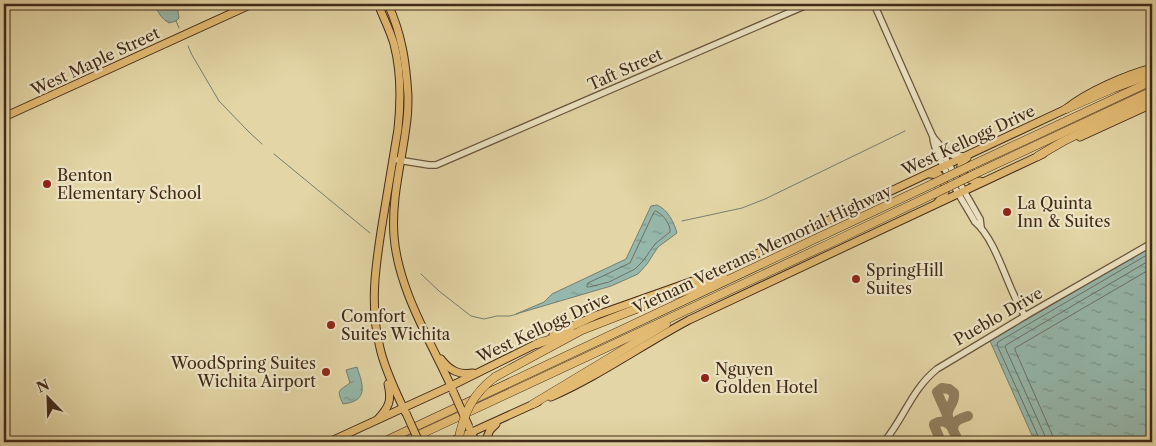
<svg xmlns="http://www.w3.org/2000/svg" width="1156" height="446" viewBox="0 0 1156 446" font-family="'Libre Caslon Text',serif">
	<defs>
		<pattern id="water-ripples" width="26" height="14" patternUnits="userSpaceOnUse" patternTransform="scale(1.25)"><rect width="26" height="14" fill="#96b8ac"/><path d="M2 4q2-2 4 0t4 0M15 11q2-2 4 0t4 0" fill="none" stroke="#7c968b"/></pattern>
	</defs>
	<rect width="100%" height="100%" fill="#e3d5a5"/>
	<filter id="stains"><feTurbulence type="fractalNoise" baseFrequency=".004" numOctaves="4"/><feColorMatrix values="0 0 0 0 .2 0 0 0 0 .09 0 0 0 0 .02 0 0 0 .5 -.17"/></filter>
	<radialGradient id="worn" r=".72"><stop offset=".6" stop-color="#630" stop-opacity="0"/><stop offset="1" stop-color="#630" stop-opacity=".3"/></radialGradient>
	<g fill="url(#water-ripples)" stroke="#747f72">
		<path d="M156,4H176L177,6L179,18L176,21L169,23C161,18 157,12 156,4Z"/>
		<path d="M657,205C668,210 674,222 677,233L658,247L647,264L638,274L611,286L516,314L544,302L552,294L626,259L651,206Z"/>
		<path d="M1152,246V442H1035L990,341Z"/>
		<path d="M357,367C363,385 369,401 343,404C336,389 339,391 350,383L346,370Z"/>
	</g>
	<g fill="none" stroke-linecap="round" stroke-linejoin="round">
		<g stroke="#6c7164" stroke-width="1">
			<path d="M656,211C663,214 671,225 670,232L655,244L643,261L635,269L609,282L589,287H587V285L588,283L630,263L654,212Z"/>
			<path d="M1040,442L1039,438L997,345L998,342L1152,252"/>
			<path d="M1046,442L1045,436L1005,347L1006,345L1152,259"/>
			<path d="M1053,442L1052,434L1015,350V348L1152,268"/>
		</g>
		<g stroke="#747f72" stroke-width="1">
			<path d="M176,21L179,28"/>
			<path d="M188,46L192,55L219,101L249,132L262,144"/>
			<path d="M274,154L370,233"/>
			<path d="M682,221L742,208L765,199L905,131"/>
			<path d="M421,274L439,291L471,316L484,319L497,316H510L517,314"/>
		</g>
		<g stroke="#928060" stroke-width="10">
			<path d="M948,417L937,392L942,388L949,389L954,393C955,403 950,404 948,412C946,420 956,435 959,442"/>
			<path d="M953,430C953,420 960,419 968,416"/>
			<path d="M941,442L934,425V424C941,420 946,421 951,426"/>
		</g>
		<defs>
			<g id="minor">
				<path d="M874,4L933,137L939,144L943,154L980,219L981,227"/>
				<path d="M933,137C933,155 965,204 975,222C993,237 1004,274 1014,295C1017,302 1021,309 1025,316"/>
				<path d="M943,148C949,156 955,156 964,156"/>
				<path d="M398,160L429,165H436L809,4"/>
				<path d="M884,442C904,418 912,389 937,369L1025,316L1152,243"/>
			</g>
			<g id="major">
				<path d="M378,4C383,17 390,30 394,44C401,71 401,101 398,129C393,159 388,189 383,219C376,262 369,305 380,348C385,371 396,391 405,412"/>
				<path d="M388,4C402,35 406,62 408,96C408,104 408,111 407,119C403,158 391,196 394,236C398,289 430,340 452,388"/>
				<path d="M4,117L252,4"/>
				<path d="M1080,137L1152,104"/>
				<path d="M967,158C952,167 967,183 980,181"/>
				<path d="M930,174L939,175C948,186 948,192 938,202"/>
				<path d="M553,335L597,315L718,272L1066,109C1086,92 1126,75 1152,68"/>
				<path d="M441,359C450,371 459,375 473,373"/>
				<path d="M551,397C599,376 642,345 689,320L1043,154"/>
				<path d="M378,419C389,407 392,401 388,384"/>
				<path d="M470,430L476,442"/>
				<path d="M329,442L451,386L542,341"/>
				<path d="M450,442L538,402"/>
				<path d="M485,442L490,430L496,424"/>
			</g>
			<g id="highway">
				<path d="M1066,109L1114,88L1152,74"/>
				<path d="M1038,156L1062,142L1152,97"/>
				<path d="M972,165L1152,81"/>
				<path d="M977,173L1152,91"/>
				<path d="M537,344L571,332"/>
				<path d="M495,377L582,330L667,297L724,278"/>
				<path d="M533,404L666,324"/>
				<path d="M334,442L347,435"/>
				<path d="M383,442L932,184"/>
				<path d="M404,442L835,241L936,193"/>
			</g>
		</defs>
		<use href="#minor" stroke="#6a553e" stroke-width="8"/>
		<use href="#major" stroke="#422a1b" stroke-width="9"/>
		<use href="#highway" stroke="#422a1b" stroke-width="9"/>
		<use href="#minor" stroke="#ede4c4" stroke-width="5.5"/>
		<use href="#major" stroke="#e2ba72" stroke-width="7"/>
		<use href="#highway" stroke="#e2ba72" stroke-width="8"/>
		<defs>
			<g id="major-bridge">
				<path d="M453,391L469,427"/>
				<path d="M406,413L419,442"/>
			</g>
			<g id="highway-bridge">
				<path d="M932,184L972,165"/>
				<path d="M936,193L977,173"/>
				<path d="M458,442C463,415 472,394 495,377"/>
			</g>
		</defs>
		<use href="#major-bridge" stroke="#422a1b" stroke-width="9" stroke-linecap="butt"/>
		<use href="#highway-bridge" stroke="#422a1b" stroke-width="9" stroke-linecap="butt"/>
		<use href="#major-bridge" stroke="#e2ba72" stroke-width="7"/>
		<use href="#highway-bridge" stroke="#e2ba72" stroke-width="8"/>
	</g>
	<g fill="#8f2418" stroke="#ede4c4" stroke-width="2">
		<circle cx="47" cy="184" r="5"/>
		<circle cx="1007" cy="212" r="5"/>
		<circle cx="856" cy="279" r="5"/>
		<circle cx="331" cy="325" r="5"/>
		<circle cx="326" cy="372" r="5"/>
		<circle cx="705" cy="378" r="5"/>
	</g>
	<g text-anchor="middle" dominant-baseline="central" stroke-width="4.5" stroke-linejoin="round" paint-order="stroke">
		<g font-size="16" fill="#422a1b" stroke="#ede4c4">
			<text transform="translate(95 61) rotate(-25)">West Maple Street</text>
			<text transform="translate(625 69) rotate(-24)">Taft Street</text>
			<text transform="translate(968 140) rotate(-25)">West Kellogg Drive</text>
			<text transform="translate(762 249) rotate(-25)">Vietnam Veterans Memorial Highway</text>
			<text transform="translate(998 316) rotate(-30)">Pueblo Drive</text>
			<text transform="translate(543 327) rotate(-25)">West Kellogg Drive</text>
		</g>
		<g font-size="16" fill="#422a1b" stroke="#ede4c4" text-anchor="start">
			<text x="57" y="175">Benton<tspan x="57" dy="18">Elementary School</tspan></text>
			<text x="1017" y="203">La Quinta<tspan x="1017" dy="18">Inn &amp; Suites</tspan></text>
			<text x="866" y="270">SpringHill<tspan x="866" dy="18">Suites</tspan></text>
			<text x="341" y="316">Comfort<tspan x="341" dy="18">Suites Wichita</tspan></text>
			<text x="316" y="363" text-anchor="end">WoodSpring Suites<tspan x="316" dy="18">Wichita Airport</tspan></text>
			<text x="715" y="369">Nguyen<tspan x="715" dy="18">Golden Hotel</tspan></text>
		</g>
	</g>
	<rect width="1156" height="446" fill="none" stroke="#e3d5a5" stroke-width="20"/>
	<rect x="5" y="5" width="1146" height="436" fill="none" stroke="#422a1b" stroke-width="2.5"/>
	<rect x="10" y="10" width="1136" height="426" fill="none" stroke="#422a1b"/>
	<g transform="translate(48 398) rotate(337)" stroke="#ede4c4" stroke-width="4" paint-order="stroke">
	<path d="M0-4L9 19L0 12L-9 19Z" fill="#422a1b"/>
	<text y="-8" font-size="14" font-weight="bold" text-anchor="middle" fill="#422a1b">N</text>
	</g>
	<rect width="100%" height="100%" filter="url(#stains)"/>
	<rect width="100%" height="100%" fill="url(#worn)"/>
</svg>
